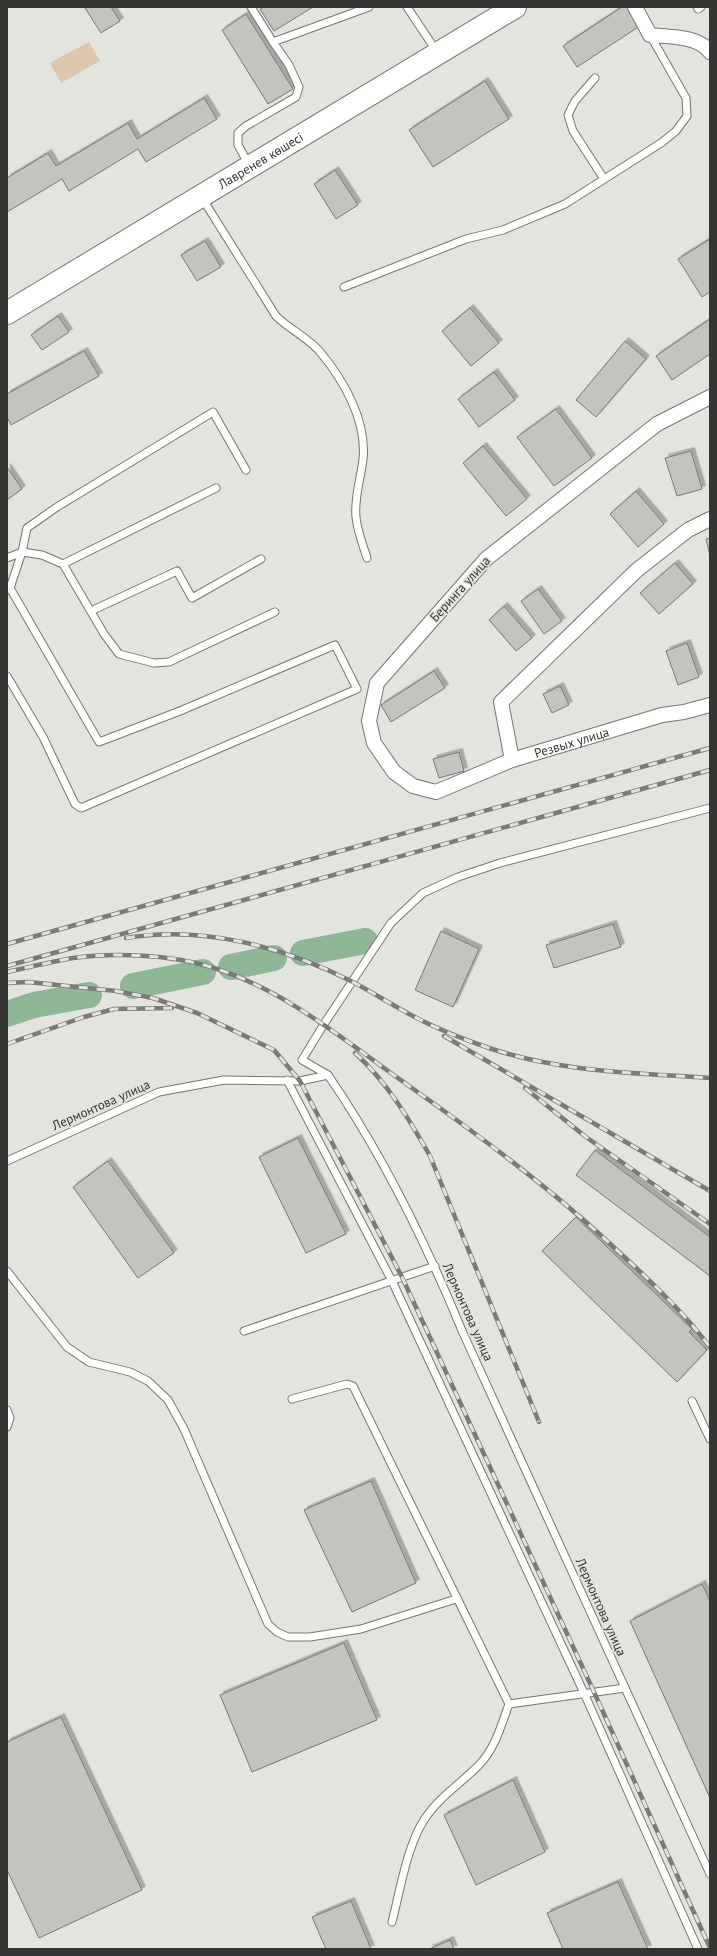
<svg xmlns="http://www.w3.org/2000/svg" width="717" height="1956" viewBox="0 0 717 1956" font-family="'PT Sans',sans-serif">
	<defs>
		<filter id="shadow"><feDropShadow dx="3.5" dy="-3.5" stdDeviation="0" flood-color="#0004"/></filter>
	</defs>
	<rect width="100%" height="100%" fill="#e4e4de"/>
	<path fill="#ddc6ae" d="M89,42L100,61L61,83L50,63Z"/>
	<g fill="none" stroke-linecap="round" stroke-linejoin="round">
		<g stroke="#8fb797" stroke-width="26">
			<path d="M303,953L365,941"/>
			<path d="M231,967L274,958"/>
			<path d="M133,986L203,972"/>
			<path d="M7,1014L34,1005L89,995"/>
		</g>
	</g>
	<g fill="#c1c4bf" stroke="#757873" filter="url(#shadow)">
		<path d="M87,7H111L120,21L101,33L85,8Z"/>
		<path d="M263,7H313L274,31L260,9Z"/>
		<path d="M622,7H628L640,26L577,67L563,46Z"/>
		<path d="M246,14L293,89L268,104L222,30Z"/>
		<path d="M485,81L509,119L433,167L409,130Z"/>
		<path d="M204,98L217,119L146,162L138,149L69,191L62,179L7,212V178L48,153L56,166L128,123L137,139Z"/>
		<path d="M335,170L358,205L336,219L314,184Z"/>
		<path d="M710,239V292L702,297L678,259Z"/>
		<path d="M205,241L221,267L197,281L181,255Z"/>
		<path d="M470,308L499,343L471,366L442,331Z"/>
		<path d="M58,316L69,332L42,350L31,335Z"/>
		<path d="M710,319V354L672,380L656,356Z"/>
		<path d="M625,341L646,359L596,417L576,400Z"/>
		<path d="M84,351L99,376L11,425L7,417V394Z"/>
		<path d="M494,372L515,400L479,427L458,399Z"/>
		<path d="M556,409L592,458L554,486L517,437Z"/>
		<path d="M483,446L527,499L506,516L463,463Z"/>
		<path d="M691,451L702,489L677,496L665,458Z"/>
		<path d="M7,467L22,489L7,500Z"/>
		<path d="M636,491L664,524L638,547L610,514Z"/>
		<path d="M710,538V556L706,539Z"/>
		<path d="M675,563L693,584L659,614L640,593Z"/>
		<path d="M538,589L562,621L544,634L521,601Z"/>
		<path d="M504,606L532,638L516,651L489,620Z"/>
		<path d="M687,643L699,677L678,685L666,651Z"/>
		<path d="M434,671L445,688L391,722L381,705Z"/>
		<path d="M560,686L569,705L552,713L543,694Z"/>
		<path d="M459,752L464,771L439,778L433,759Z"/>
		<path d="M613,924L621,947L554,968L546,945Z"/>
		<path d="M441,931L479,949L453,1007L415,990Z"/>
		<path d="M298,1138L346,1234L306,1253L259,1157Z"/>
		<path d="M595,1150L710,1237V1276L576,1175Z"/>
		<path d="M108,1161L174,1253L138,1278L73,1187Z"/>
		<path d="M576,1217L692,1329L689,1332L707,1350L677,1382L542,1251Z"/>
		<path d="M371,1481L416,1583L352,1612L304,1510Z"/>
		<path d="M702,1584L710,1601V1798L630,1621Z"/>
		<path d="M344,1643L377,1720L252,1772L220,1695Z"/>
		<path d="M61,1717L142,1890L39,1938L7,1870V1742Z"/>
		<path d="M513,1780L545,1852L476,1885L444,1815Z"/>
		<path d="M618,1882L648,1949H563L547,1913Z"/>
		<path d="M351,1901L371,1949H326L312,1917Z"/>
		<path d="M450,1940L454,1949H429Z"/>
	</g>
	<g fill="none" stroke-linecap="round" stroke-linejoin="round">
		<defs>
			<g id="lane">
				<path d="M251,7L273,42L369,7"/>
				<path d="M407,7L437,52"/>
				<path d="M697,7L698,9L701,7"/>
				<path d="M595,78L575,101L568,115L573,131L604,179"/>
				<path d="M249,165L238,145V133L246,126L296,97L299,87L289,65L273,42"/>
				<path d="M202,198L276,316C290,330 309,338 321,353C344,381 367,421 363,459C361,478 354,497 356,517C357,530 363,545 367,558"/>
				<path d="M344,287L466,239L503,230L565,204L661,143L676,131L687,116L686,98L650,35"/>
				<path d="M7,558L22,552L42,555L63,564L104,634L119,654L154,663L169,662L275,612"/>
				<path d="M63,564L216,488"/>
				<path d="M7,590L10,588L22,552L27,528L57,507L213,412L246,470"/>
				<path d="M91,611L177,571L192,598L261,559"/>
				<path d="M7,676L43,737L75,804L81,808L357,689L335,645L180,711L99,742L10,588"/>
				<path d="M328,1075L302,1060L324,1024L391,923L423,893L458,877L500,863L710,808"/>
				<path d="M287,1080L392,1281L584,1693L698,1949"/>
				<path d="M7,1161L159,1092L224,1080L300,1081L328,1075C383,1155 426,1243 463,1333L710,1874"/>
				<path d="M7,1271L67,1347L89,1362L130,1372L148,1381L168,1400L184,1429L268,1624L277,1632L288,1637H310L361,1629L456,1599"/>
				<path d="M244,1331L435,1266"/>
				<path d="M292,1399L347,1384L353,1386L509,1704L625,1688"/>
				<path d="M692,1401L710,1439"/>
				<path d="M7,1410L10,1418L7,1427"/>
				<path d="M392,1922C400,1891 407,1846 424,1820C438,1798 460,1784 478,1766C495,1749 501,1726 509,1704"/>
			</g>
			<g id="street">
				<path d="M635,7L650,35C668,37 698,35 710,52"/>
				<path id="s1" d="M710,397L657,424L486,559L377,683L369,721L374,743L394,772L413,786L436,792L512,760L662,715L684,712L710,705"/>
				<path d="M512,760L501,702L637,570L688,530L710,519"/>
			</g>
			<g id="primary">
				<path id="s2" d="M7,313L515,7"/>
			</g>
		</defs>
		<use href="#lane" stroke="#767671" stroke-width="9"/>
		<use href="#street" stroke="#767671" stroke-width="16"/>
		<use href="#primary" stroke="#767671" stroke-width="24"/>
		<use href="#lane" stroke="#fff" stroke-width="7"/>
		<use href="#street" stroke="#fff" stroke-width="14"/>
		<use href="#primary" stroke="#fff" stroke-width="22"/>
		<defs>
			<g id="rail">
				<path d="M126,938C203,925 283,947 351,981C372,992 392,1005 413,1016C437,1029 463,1039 489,1048C559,1072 637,1073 710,1078"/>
				<path d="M7,944L710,748"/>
				<path d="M7,966L710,770"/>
				<path d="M7,972C29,967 51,962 73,958C115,952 171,955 211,967C280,988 338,1035 395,1076C473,1131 550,1187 620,1253C652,1282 683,1312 710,1347"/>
				<path d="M7,983L28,982L116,991L153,998L197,1013L274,1050L300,1081L402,1277L594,1692L710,1948"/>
				<path d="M444,1036L710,1191"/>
				<path d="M7,1044L84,1017L114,1009L172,1008"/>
				<path d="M355,1053C387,1082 409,1119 430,1156L539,1422"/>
				<path d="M525,1088L586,1137L710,1224"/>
			</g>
		</defs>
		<use href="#rail" stroke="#7a7a76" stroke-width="4.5"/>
		<use href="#rail" stroke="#e4e4de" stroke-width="3" stroke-dasharray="9" stroke-linecap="butt"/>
	</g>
	<g text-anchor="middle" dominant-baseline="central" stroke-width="3.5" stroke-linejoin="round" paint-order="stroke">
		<g font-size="13" fill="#353633" stroke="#e4e4de">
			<text stroke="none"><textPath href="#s2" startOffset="296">Лавренев көшесі</textPath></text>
			<text transform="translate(460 589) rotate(-48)">Беринга улица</text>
			<text stroke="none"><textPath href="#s1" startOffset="731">Резвых улица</textPath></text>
			<text transform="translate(101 1105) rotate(-24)">Лермонтова улица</text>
			<text transform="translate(468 1312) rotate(66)">Лермонтова улица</text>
			<text transform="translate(601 1607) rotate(66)">Лермонтова улица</text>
		</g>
	</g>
	<rect width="717" height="1956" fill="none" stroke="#353633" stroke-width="16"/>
</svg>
